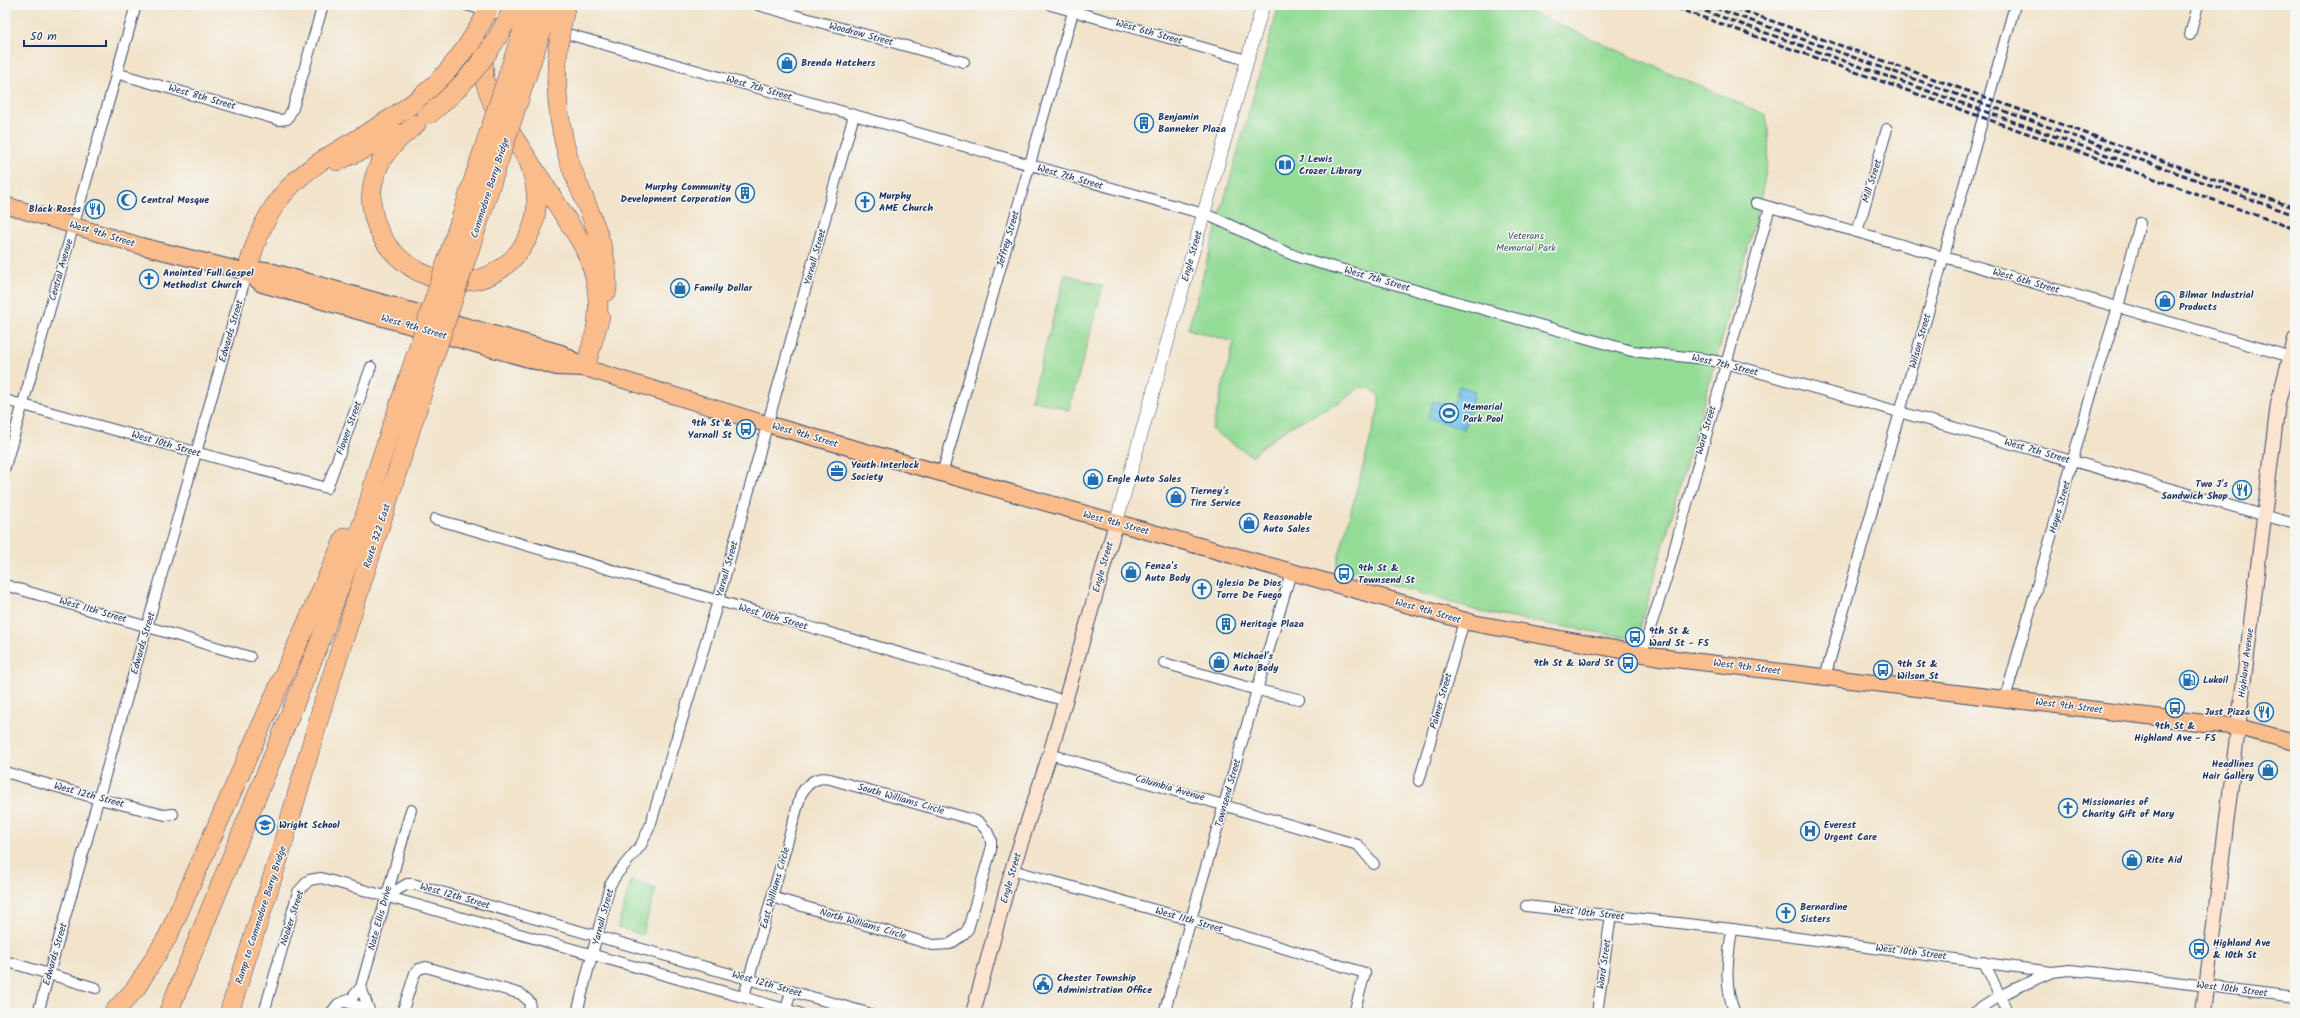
<svg xmlns="http://www.w3.org/2000/svg" width="2300" height="1018" viewBox="0 0 2300 1018" font-family="Kalam,sans-serif">
	<defs>
		<pattern id="water-ripples" width="26" height="14" patternUnits="userSpaceOnUse"><rect width="26" height="14" fill="#71c3ed"/><path d="M2 4q2-2 4 0t4 0M15 11q2-2 4 0t4 0" fill="none" stroke="#5c9fc3"/></pattern>
	</defs>
	<rect width="100%" height="100%" fill="#f6f6f2"/>
	<filter id="ink" filterUnits="userSpaceOnUse"><feTurbulence type="fractalNoise" baseFrequency=".025" numOctaves="2"/><feDisplacementMap in="SourceGraphic" scale="8" xChannelSelector="R" yChannelSelector="G"/><feConvolveMatrix kernelMatrix="1 2 1 2 8 2 1 2 1" color-interpolation-filters="sRGB"/></filter>
	<filter id="wash" filterUnits="userSpaceOnUse"><feTurbulence type="fractalNoise" baseFrequency=".012" numOctaves="4" result="noise"/><feDisplacementMap in="SourceGraphic" scale="16" xChannelSelector="R" yChannelSelector="G"/><feGaussianBlur stdDeviation="0.9" result="paint"/><feColorMatrix in="noise" values="0 0 0 0 0 0 0 0 0 0 0 0 0 0 0 0 0 1.4 0 .05"/><feComposite in="paint" operator="in"/></filter>
	<g filter="url(#wash)">
		<rect width="100%" height="100%" fill="#f2e3ca"/>
		<g fill="#94dc96" stroke="#58867a">
			<path d="M1279,5H1514L1766,115C1773,153 1764,181 1756,218L1637,639L1484,613L1336,567L1379,407V396L1370,388L1360,387C1341,405 1318,412 1295,424C1280,433 1265,444 1252,456L1212,430L1234,342L1188,329Z"/>
			<path d="M1065,274L1103,286L1069,410L1031,400Z"/>
			<path d="M631,881L656,889L642,935L618,927Z"/>
		</g>
		<path fill="url(#water-ripples)" stroke="#4679a6" d="M1459,386L1475,391L1464,429L1428,418L1433,401L1453,407Z"/>
	</g>
	<g filter="url(#ink)">
		<g fill="none" stroke-linecap="round" stroke-linejoin="round">
			<defs>
				<g id="minor">
					<path d="M466,5L513,18"/>
					<path d="M758,5L964,62"/>
					<path d="M1051,5L1247,60"/>
					<path d="M557,31L1204,214C1237,226 1267,246 1301,258L1632,351L1705,359L1726,363L2295,524"/>
					<path d="M2190,35L2198,5"/>
					<path d="M116,73L279,120L287,119L293,108L323,5"/>
					<path d="M1756,203L2295,358"/>
					<path d="M1857,232L1887,129"/>
					<path d="M5,400L327,488L371,367"/>
					<path d="M5,467L136,5"/>
					<path d="M942,474L1075,5"/>
					<path d="M435,519L1066,701"/>
					<path d="M5,585L250,657"/>
					<path d="M1642,653L1666,579L1770,207"/>
					<path d="M1164,663L1257,690L1299,699"/>
					<path d="M1825,677L2015,5"/>
					<path d="M2005,699L2095,381L2118,307L2140,223"/>
					<path d="M1050,754L1358,845L1374,864"/>
					<path d="M5,772L99,799L165,815L173,814"/>
					<path d="M1419,781L1464,621"/>
					<path d="M1012,870L1191,920L1365,973L1354,1013"/>
					<path d="M387,896L407,884H413L868,1013"/>
					<path d="M1526,906L1732,929L2052,972L2069,970L2102,973L2295,997"/>
					<path d="M1732,929C1728,959 1723,985 1735,1013"/>
					<path d="M5,961L96,988"/>
					<path d="M1984,962L2008,1013"/>
					<path d="M361,987L370,1013"/>
					<path d="M744,996L801,794C808,783 816,776 830,779L970,819L979,822L987,831L991,840V850L968,929L963,935L950,944L933,945L772,897"/>
					<path d="M346,1002L362,1007L370,1013"/>
					<path d="M38,1013L247,272"/>
					<path d="M264,1013L298,892L309,880L321,878L799,1013"/>
					<path d="M331,1013L338,1004L351,999L361,987L411,810"/>
					<path d="M402,1013L415,973L419,969L426,967L521,994L530,1002L529,1013"/>
					<path d="M577,1013L610,885L617,874L641,845L650,826L718,601L854,115"/>
					<path d="M785,1013L791,991"/>
					<path d="M1164,1013L1291,572"/>
					<path d="M1597,1013L1611,915"/>
					<path d="M1974,1013L2001,995L2052,972"/>
				</g>
				<path id="tertiary" d="M1116,523L1263,5"/>
				<g id="secondary">
					<path d="M973,1013L1012,870L1050,754L1116,523"/>
					<path d="M2203,1013L2278,403L2295,339"/>
				</g>
				<g id="primary">
					<path d="M5,205L141,246L247,272L266,270L561,353L585,368L756,421L1473,623L1659,657L2238,727L2295,742"/>
					<path d="M247,272L262,284L557,367L584,368"/>
				</g>
				<g id="motorway">
					<path d="M483,48L484,79L494,107L580,240C596,268 602,297 596,329"/>
					<path d="M416,124C404,134 393,143 384,156C330,245 464,333 523,246C541,219 539,191 529,162"/>
					<path d="M337,161L399,134"/>
					<path d="M569,161C584,203 610,246 607,291"/>
					<path d="M247,272C274,160 339,161 417,100C449,75 469,46 488,11"/>
					<path d="M585,368L600,317"/>
					<path d="M113,1013L136,988L168,936L345,537"/>
					<path d="M168,1013L321,639L366,513L378,468L412,367"/>
					<path d="M229,1013L279,857L324,701L429,372"/>
				</g>
			</defs>
			<use href="#minor" stroke="#3b4a6e" stroke-width="12"/>
			<use href="#tertiary" stroke="#3b4a6e" stroke-width="14"/>
			<use href="#secondary" stroke="#3b4a6e" stroke-width="16"/>
			<use href="#primary" stroke="#3b4a6e" stroke-width="18"/>
			<use href="#motorway" stroke="#3b4a6e" stroke-width="20"/>
			<use href="#minor" stroke="#fff" stroke-width="10"/>
			<use href="#tertiary" stroke="#fff" stroke-width="13"/>
			<use href="#secondary" stroke="#fde4d1" stroke-width="14"/>
			<use href="#primary" stroke="#fabc8b" stroke-width="16"/>
			<use href="#motorway" stroke="#fabc8b" stroke-width="19"/>
			<g stroke="#1b2f5e" stroke-width="3" stroke-dasharray="6 3" stroke-linecap="butt">
				<path d="M1668,5L2295,229"/>
				<path d="M1688,5L2129,163"/>
				<path d="M1707,5L2295,215"/>
				<path d="M1727,5L2295,208"/>
			</g>
			<defs>
				<g id="motorway-bridge">
					<path d="M566,5C552,58 554,109 569,161"/>
					<path d="M428,115C466,85 495,49 514,5"/>
					<path d="M412,367L531,5"/>
					<path d="M429,372L550,5"/>
				</g>
			</defs>
			<use href="#motorway-bridge" stroke="#3b4a6e" stroke-width="20" stroke-linecap="butt"/>
			<use href="#motorway-bridge" stroke="#fabc8b" stroke-width="19"/>
		</g>
	</g>
	<defs>
		<symbol id="shop-ring" viewBox="-11 -11 22 22"><circle r="9.5" fill="#f6f6f2" stroke="#1f6fb2" stroke-width="1.5"/><path d="M-5-2.5h2.3a2.7 3.5 0 0 1 5.4 0H5L5.5 6h-11ZM-1.5-2.5h3a1.5 2.3 0 0 0-3 0Z" fill="#1f6fb2"/></symbol>
		<symbol id="building-ring" viewBox="-11 -11 22 22"><circle r="9.5" fill="#f6f6f2" stroke="#1f6fb2" stroke-width="1.5"/><path d="M-4-6H4V6H1V3H-1V6H-4ZM-2.5-4.3h1.7v1.8h-1.7ZM.8-4.3h1.7v1.8H.8ZM-2.5-1h1.7V.8h-1.7ZM.8-1h1.7V.8H.8Z" fill="#1f6fb2"/></symbol>
		<symbol id="library-ring" viewBox="-11 -11 22 22"><circle r="9.5" fill="#f6f6f2" stroke="#1f6fb2" stroke-width="1.5"/><path d="M-6-4Q-3-5.5-.7-3.5V5Q-3 3-6 4ZM6-4Q3-5.5 .7-3.5V5Q3 3 6 4Z" fill="#1f6fb2"/></symbol>
		<symbol id="mosque-ring" viewBox="-11 -11 22 22"><circle r="9.5" fill="#f6f6f2" stroke="#1f6fb2" stroke-width="1.5"/><path d="M3.5-4.9A6 6 0 1 0 3.5 4.9A5 5 0 1 1 3.5-4.9Z" fill="#1f6fb2"/></symbol>
		<symbol id="church-ring" viewBox="-11 -11 22 22"><circle r="9.5" fill="#f6f6f2" stroke="#1f6fb2" stroke-width="1.5"/><path d="M-1.2-6h2.4v3.5h3.3v2.4h-3.3V6h-2.4V-.1h-3.3v-2.4h3.3Z" fill="#1f6fb2"/></symbol>
		<symbol id="restaurant-ring" viewBox="-11 -11 22 22"><circle r="9.5" fill="#f6f6f2" stroke="#1f6fb2" stroke-width="1.5"/><path d="M-5-6h1v4h1v-4h1v4h1v-4h1v5L-1.5 .5V6h-2V.5L-5-1ZM5-6V6H3V1.5H1.5Q1.5-4 5-6Z" fill="#1f6fb2"/></symbol>
		<symbol id="stadium-ring" viewBox="-11 -11 22 22"><circle r="9.5" fill="#f6f6f2" stroke="#1f6fb2" stroke-width="1.5"/><path d="M0-5a6.5 5 0 1 0 0 10a6.5 5 0 1 0 0-10ZM-3.5-1.8h7v3.6h-7Z" fill="#1f6fb2"/></symbol>
		<symbol id="bus-ring" viewBox="-11 -11 22 22"><circle r="9.5" fill="#f6f6f2" stroke="#1f6fb2" stroke-width="1.5"/><path d="M-5-6H5V4H4V6H2V4H-2V6H-4V4H-5ZM-3.5-4V0h7V-4ZM-3.5 1.2v1.5H-2V1.2ZM2 1.2v1.5H3.5V1.2Z" fill="#1f6fb2"/></symbol>
		<symbol id="office-ring" viewBox="-11 -11 22 22"><circle r="9.5" fill="#f6f6f2" stroke="#1f6fb2" stroke-width="1.5"/><path d="M-6-3h4V-5.5h4V-3h4V5H-6ZM-1-4.5V-3h2v-1.5ZM-6 0V1H6V0Z" fill="#1f6fb2"/></symbol>
		<symbol id="fuel-ring" viewBox="-11 -11 22 22"><circle r="9.5" fill="#f6f6f2" stroke="#1f6fb2" stroke-width="1.5"/><path d="M-5.5-6h7V0h2V4h1.3V-2.5L3-4.5l.8-.8L6-3V5H2.5V1h-1V6h-7ZM-4.2-4.7v3.2H.2V-4.7Z" fill="#1f6fb2"/></symbol>
		<symbol id="school-ring" viewBox="-11 -11 22 22"><circle r="9.5" fill="#f6f6f2" stroke="#1f6fb2" stroke-width="1.5"/><path d="M0-5L7-2L0 1L-7-2ZM-4 1L0 2.5L4 1V4Q0 6-4 4Z" fill="#1f6fb2"/></symbol>
		<symbol id="hospital-ring" viewBox="-11 -11 22 22"><circle r="9.5" fill="#f6f6f2" stroke="#1f6fb2" stroke-width="1.5"/><path d="M-5-5h3v3.5h4V-5h3V5h-3V1.5h-4V5h-3Z" fill="#1f6fb2"/></symbol>
		<symbol id="civic-ring" viewBox="-11 -11 22 22"><circle r="9.5" fill="#f6f6f2" stroke="#1f6fb2" stroke-width="1.5"/><path d="M-.6-6.5H3V-4.5H.6V-3L4-1V1h2V6H-6V1h2V-1L-.6-3ZM-1.2 2.5V6h2.4V2.5Z" fill="#1f6fb2"/></symbol>
	</defs>
	<g fill-rule="evenodd">
		<use href="#shop-ring" x="776" y="52" width="22" height="22"/>
		<use href="#building-ring" x="1133" y="112" width="22" height="22"/>
		<use href="#library-ring" x="1274" y="154" width="22" height="22"/>
		<use href="#building-ring" x="734" y="182" width="22" height="22"/>
		<use href="#mosque-ring" x="116" y="189" width="22" height="22"/>
		<use href="#church-ring" x="854" y="191" width="22" height="22"/>
		<use href="#restaurant-ring" x="84" y="198" width="22" height="22"/>
		<use href="#church-ring" x="138" y="268" width="22" height="22"/>
		<use href="#shop-ring" x="669" y="277" width="22" height="22"/>
		<use href="#shop-ring" x="2154" y="290" width="22" height="22"/>
		<use href="#stadium-ring" x="1438" y="402" width="22" height="22"/>
		<use href="#bus-ring" x="735" y="418" width="22" height="22"/>
		<use href="#office-ring" x="826" y="460" width="22" height="22"/>
		<use href="#shop-ring" x="1082" y="468" width="22" height="22"/>
		<use href="#restaurant-ring" x="2231" y="479" width="22" height="22"/>
		<use href="#shop-ring" x="1165" y="486" width="22" height="22"/>
		<use href="#shop-ring" x="1238" y="512" width="22" height="22"/>
		<use href="#shop-ring" x="1120" y="561" width="22" height="22"/>
		<use href="#bus-ring" x="1333" y="563" width="22" height="22"/>
		<use href="#church-ring" x="1191" y="578" width="22" height="22"/>
		<use href="#building-ring" x="1215" y="613" width="22" height="22"/>
		<use href="#bus-ring" x="1624" y="626" width="22" height="22"/>
		<use href="#shop-ring" x="1208" y="651" width="22" height="22"/>
		<use href="#bus-ring" x="1617" y="652" width="22" height="22"/>
		<use href="#bus-ring" x="1872" y="659" width="22" height="22"/>
		<use href="#fuel-ring" x="2178" y="669" width="22" height="22"/>
		<use href="#bus-ring" x="2164" y="697" width="22" height="22"/>
		<use href="#restaurant-ring" x="2253" y="701" width="22" height="22"/>
		<use href="#shop-ring" x="2257" y="759" width="22" height="22"/>
		<use href="#church-ring" x="2057" y="797" width="22" height="22"/>
		<use href="#school-ring" x="254" y="814" width="22" height="22"/>
		<use href="#hospital-ring" x="1799" y="820" width="22" height="22"/>
		<use href="#shop-ring" x="2121" y="849" width="22" height="22"/>
		<use href="#church-ring" x="1775" y="902" width="22" height="22"/>
		<use href="#bus-ring" x="2188" y="938" width="22" height="22"/>
		<use href="#civic-ring" x="1032" y="973" width="22" height="22"/>
	</g>
	<g text-anchor="middle" dominant-baseline="central" stroke-width="3" stroke-linejoin="round" paint-order="stroke">
		<g font-size="10" fill="#1b2f5e" stroke="#f6f6f2">
			<text transform="translate(1149 32) rotate(16)">West 6th Street</text>
			<text transform="translate(861 34) rotate(15)">Woodrow Street</text>
			<text transform="translate(759 88) rotate(16)">West 7th Street</text>
			<text transform="translate(202 97) rotate(16)">West 8th Street</text>
			<text transform="translate(1070 177) rotate(16)">West 7th Street</text>
			<text transform="translate(1872 181) rotate(-73)">Mill Street</text>
			<text transform="translate(490 188) rotate(-72)">Commodore Barry Bridge</text>
			<text transform="translate(102 234) rotate(17)">West 9th Street</text>
			<text transform="translate(1008 239) rotate(-74)">Jeffrey Street</text>
			<text transform="translate(1192 256) rotate(-74)">Engle Street</text>
			<text transform="translate(815 257) rotate(-74)">Yarnall Street</text>
			<text transform="translate(61 270) rotate(-74)">Central Avenue</text>
			<text transform="translate(1377 279) rotate(16)">West 7th Street</text>
			<text transform="translate(2026 281) rotate(16)">West 6th Street</text>
			<text transform="translate(414 327) rotate(16)">West 9th Street</text>
			<text transform="translate(231 331) rotate(-74)">Edwards Street</text>
			<text transform="translate(1920 341) rotate(-74)">Wilson Street</text>
			<text transform="translate(1725 365) rotate(13)">West 7th Street</text>
			<text transform="translate(349 428) rotate(-70)">Flower Street</text>
			<text transform="translate(1706 430) rotate(-74)">Ward Street</text>
			<text transform="translate(805 435) rotate(16)">West 9th Street</text>
			<text transform="translate(166 444) rotate(16)">West 10th Street</text>
			<text transform="translate(2037 451) rotate(16)">West 7th Street</text>
			<text transform="translate(2060 507) rotate(-74)">Hayes Street</text>
			<text transform="translate(1116 523) rotate(15)">West 9th Street</text>
			<text transform="translate(377 536) rotate(-72)">Route 322 East</text>
			<text transform="translate(1103 567) rotate(-74)">Engle Street</text>
			<text transform="translate(727 569) rotate(-74)">Yarnall Street</text>
			<text transform="translate(93 610) rotate(16)">West 11th Street</text>
			<text transform="translate(1428 611) rotate(16)">West 9th Street</text>
			<text transform="translate(773 617) rotate(16)">West 10th Street</text>
			<text transform="translate(143 643) rotate(-74)">Edwards Street</text>
			<text transform="translate(2246 663) rotate(-83)">Highland Avenue</text>
			<text transform="translate(1747 667) rotate(7)">West 9th Street</text>
			<text transform="translate(1441 701) rotate(-74)">Palmer Street</text>
			<text transform="translate(2069 706) rotate(7)">West 9th Street</text>
			<text transform="translate(1170 788) rotate(16)">Columbia Avenue</text>
			<text transform="translate(1228 793) rotate(-74)">Townsend Street</text>
			<text transform="translate(89 795) rotate(15)">West 12th Street</text>
			<text transform="translate(901 799) rotate(16)">South Williams Circle</text>
			<text transform="translate(1011 878) rotate(-74)">Engle Street</text>
			<text transform="translate(775 888) rotate(-74)">East Williams Circle</text>
			<text transform="translate(455 896) rotate(16)">West 12th Street</text>
			<text transform="translate(1589 913) rotate(6)">West 10th Street</text>
			<text transform="translate(261 915) rotate(-72)">Ramp to Commodore Barry Bridge</text>
			<text transform="translate(603 917) rotate(-75)">Yarnall Street</text>
			<text transform="translate(292 918) rotate(-72)">Nooker Street</text>
			<text transform="translate(380 918) rotate(-75)">Nate Ellis Drive</text>
			<text transform="translate(1189 920) rotate(16)">West 11th Street</text>
			<text transform="translate(863 924) rotate(16)">North Williams Circle</text>
			<text transform="translate(1911 952) rotate(7)">West 10th Street</text>
			<text transform="translate(55 954) rotate(-74)">Edwards Street</text>
			<text transform="translate(1604 964) rotate(-82)">Ward Street</text>
			<text transform="translate(767 984) rotate(16)">West 12th Street</text>
			<text transform="translate(2232 989) rotate(7)">West 10th Street</text>
		</g>
		<g font-size="10" font-weight="bold" fill="#1b2f5e" stroke="#f6f6f2" text-anchor="start">
			<text x="801" y="63">Brenda Hatchers</text>
			<text x="1158" y="117">Benjamin<tspan x="1158" dy="12">Banneker Plaza</tspan></text>
			<text x="1299" y="159">J Lewis<tspan x="1299" dy="12">Crozer Library</tspan></text>
			<text x="731" y="187" text-anchor="end">Murphy Community<tspan x="731" dy="12">Development Corporation</tspan></text>
			<text x="879" y="196">Murphy<tspan x="879" dy="12">AME Church</tspan></text>
			<text x="141" y="200">Central Mosque</text>
			<text x="81" y="209" text-anchor="end">Black Roses</text>
			<text x="163" y="273">Anointed Full Gospel<tspan x="163" dy="12">Methodist Church</tspan></text>
			<text x="694" y="288">Family Dollar</text>
			<text x="2179" y="295">Bilmar Industrial<tspan x="2179" dy="12">Products</tspan></text>
			<text x="1463" y="407">Memorial<tspan x="1463" dy="12">Park Pool</tspan></text>
			<text x="732" y="423" text-anchor="end">9th St &amp;<tspan x="732" dy="12">Yarnall St</tspan></text>
			<text x="851" y="465">Youth Interlock<tspan x="851" dy="12">Society</tspan></text>
			<text x="1107" y="479">Engle Auto Sales</text>
			<text x="2228" y="484" text-anchor="end">Two J's<tspan x="2228" dy="12">Sandwich Shop</tspan></text>
			<text x="1190" y="491">Tierney's<tspan x="1190" dy="12">Tire Service</tspan></text>
			<text x="1263" y="517">Reasonable<tspan x="1263" dy="12">Auto Sales</tspan></text>
			<text x="1145" y="566">Fenza's<tspan x="1145" dy="12">Auto Body</tspan></text>
			<text x="1358" y="568">9th St &amp;<tspan x="1358" dy="12">Townsend St</tspan></text>
			<text x="1216" y="583">Iglesia De Dios<tspan x="1216" dy="12">Torre De Fuego</tspan></text>
			<text x="1240" y="624">Heritage Plaza</text>
			<text x="1649" y="631">9th St &amp;<tspan x="1649" dy="12">Ward St - FS</tspan></text>
			<text x="1233" y="656">Michael's<tspan x="1233" dy="12">Auto Body</tspan></text>
			<text x="1614" y="663" text-anchor="end">9th St &amp; Ward St</text>
			<text x="1897" y="664">9th St &amp;<tspan x="1897" dy="12">Wilson St</tspan></text>
			<text x="2203" y="680">Lukoil</text>
			<text x="2250" y="712" text-anchor="end">Just Pizza</text>
			<text x="2175" y="726" text-anchor="middle">9th St &amp;<tspan x="2175" dy="12">Highland Ave - FS</tspan></text>
			<text x="2254" y="764" text-anchor="end">Headlines<tspan x="2254" dy="12">Hair Gallery</tspan></text>
			<text x="2082" y="802">Missionaries of<tspan x="2082" dy="12">Charity Gift of Mary</tspan></text>
			<text x="279" y="825">Wright School</text>
			<text x="1824" y="825">Everest<tspan x="1824" dy="12">Urgent Care</tspan></text>
			<text x="2146" y="860">Rite Aid</text>
			<text x="1800" y="907">Bernardine<tspan x="1800" dy="12">Sisters</tspan></text>
			<text x="2213" y="943">Highland Ave<tspan x="2213" dy="12">&amp; 10th St</tspan></text>
			<text x="1057" y="978">Chester Township<tspan x="1057" dy="12">Administration Office</tspan></text>
		</g>
		<g font-size="10" fill="#395a6c" stroke="#f6f6f2">
			<text x="1526" y="236">Veterans<tspan x="1526" dy="12">Memorial Park</tspan></text>
		</g>
	</g>
	<rect width="2300" height="1018" fill="none" stroke="#f6f6f2" stroke-width="20"/>
	<path d="M24 40v6h82v-6" fill="none" stroke="#1b2f5e" stroke-width="2"/>
	<text x="30" y="40" font-size="12" fill="#1b2f5e" stroke="#f6f6f2" stroke-width="3" paint-order="stroke">50 m</text>
</svg>
